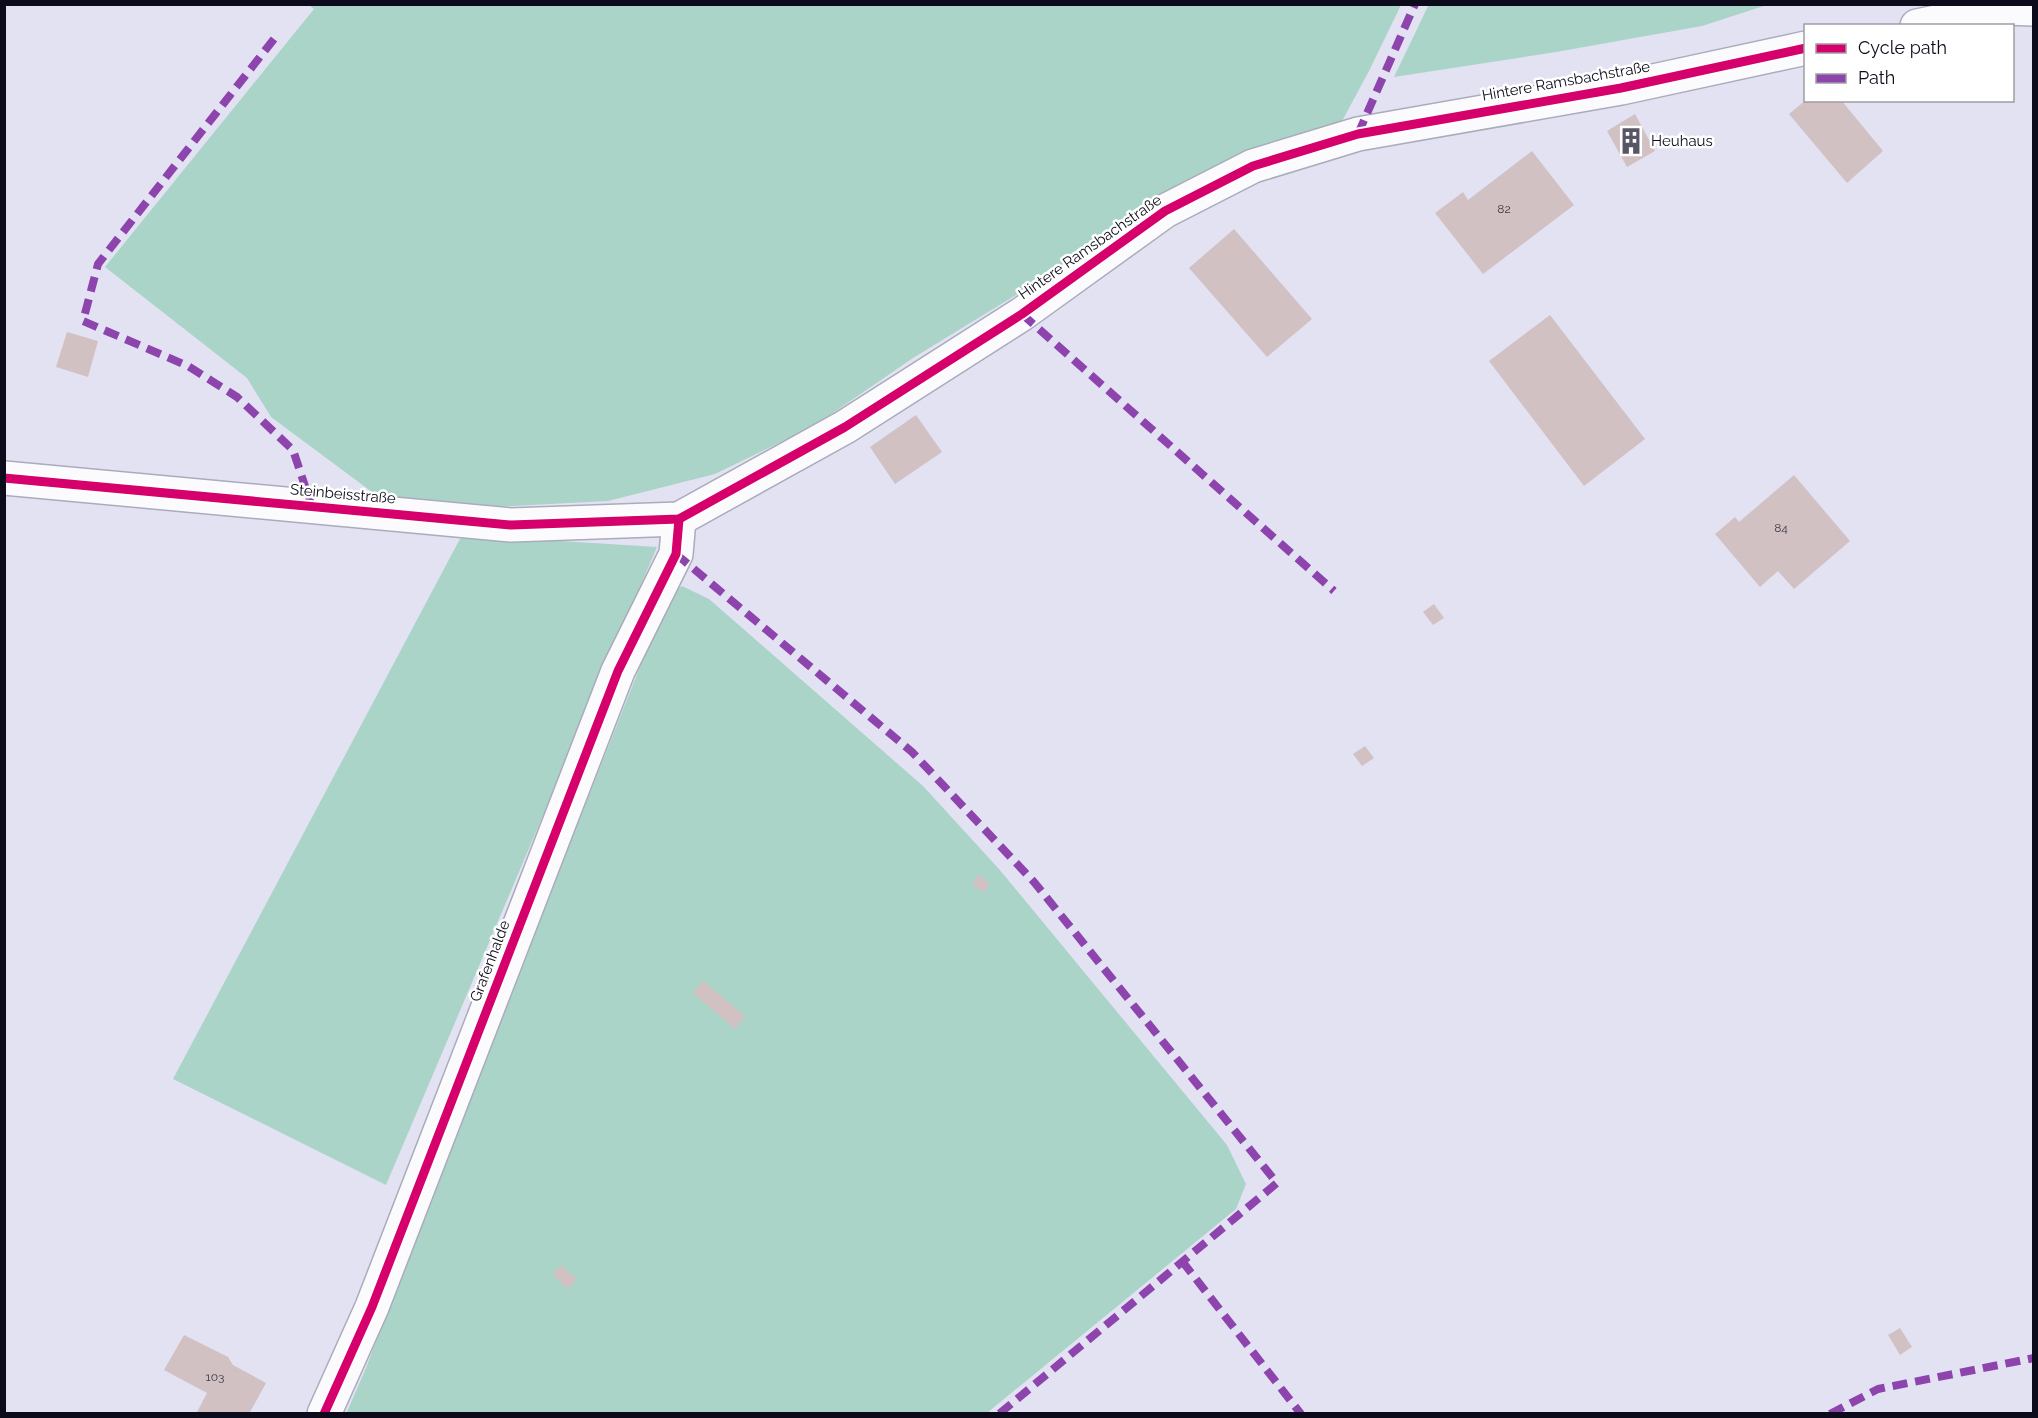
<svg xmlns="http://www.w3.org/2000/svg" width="2038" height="1418" viewBox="0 0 2038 1418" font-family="Raleway,sans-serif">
	<rect width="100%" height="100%" fill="#e2e2f3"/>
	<g fill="#abd4c8">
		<path d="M1429,4H1767V5L1702,26L1556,52L1394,77Z"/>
		<path d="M309,5H1401L1369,71L1341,123L1168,195L1042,279L913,358L814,426L715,474L608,501L492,507L376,495L271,417L247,378L105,267L314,9Z"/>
		<path d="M462,535L657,547L386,1185L173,1079Z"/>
		<path d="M682,586L709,599L923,786L999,869L1227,1145L1246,1184L1236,1209L987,1413L346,1414L366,1368L424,1210L669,594Z"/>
	</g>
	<g fill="#d1c1c3">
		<path d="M1806,100H1841L1883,151L1847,183L1789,114Z"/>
		<path d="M1635,114L1655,151L1627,167L1607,131Z"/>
		<path d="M1532,151L1574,205L1483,274L1435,213L1463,192L1468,200Z"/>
		<path d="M1234,229L1312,319L1267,357L1189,268Z"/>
		<path d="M1550,315L1645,439L1584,486L1489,361Z"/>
		<path d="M67,332L98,341L88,377L56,367Z"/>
		<path d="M916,415L942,452L895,484L870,447Z"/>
		<path d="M1794,475L1850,541L1794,589L1778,571L1760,587L1715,534L1735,517L1739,522Z"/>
		<path d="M1434,604L1444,618L1433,625L1423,612Z"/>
		<path d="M1365,746L1374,758L1362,766L1353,754Z"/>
		<path d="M979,874L990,884L983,893L972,884Z"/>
		<path d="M703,981L745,1016L735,1029L693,993Z"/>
		<path d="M561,1265L577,1279L568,1289L553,1275Z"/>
		<path d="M1900,1328L1912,1347L1900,1355L1888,1335Z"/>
		<path d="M184,1335L228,1357L233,1365L266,1383L249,1414H196L207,1393L164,1370Z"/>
	</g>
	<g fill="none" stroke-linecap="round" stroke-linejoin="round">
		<defs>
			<g id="minor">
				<path d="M1917,26L2003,8L2034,9"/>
				<path d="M4,478L511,525L679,519L845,427L1022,314L1165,211L1253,166L1358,134L1621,88L1806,48"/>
				<path d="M324,1414L372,1307L618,671L676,554L679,519"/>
			</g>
		</defs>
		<use href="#minor" stroke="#aaabbb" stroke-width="36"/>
		<use href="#minor" stroke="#fbfbfd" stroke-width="33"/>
		<g stroke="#8e44ad" stroke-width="8" stroke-dasharray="15 8" stroke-linecap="butt">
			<path d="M274,39L98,264L83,321L188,366L237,397L293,450L312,507"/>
			<path d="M1358,134L1415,4"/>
			<path d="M1022,314L1334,591"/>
			<path d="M676,554L912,752L1034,882L1277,1183L999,1414"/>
			<path d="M1182,1261L1301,1414"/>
			<path d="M1830,1414L1878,1389L2034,1358"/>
		</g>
		<defs>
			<g id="cycleway">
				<path d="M4,478L511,525L679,519L845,427L1022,314L1165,211L1253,166L1358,134L1621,88L1806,48"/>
				<path d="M324,1414L372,1307L618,671L676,554L679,519"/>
			</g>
		</defs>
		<use href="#cycleway" stroke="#fff" stroke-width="13"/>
		<use href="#cycleway" stroke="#d6006c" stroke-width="9"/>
	</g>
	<defs>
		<symbol id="building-bare" viewBox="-9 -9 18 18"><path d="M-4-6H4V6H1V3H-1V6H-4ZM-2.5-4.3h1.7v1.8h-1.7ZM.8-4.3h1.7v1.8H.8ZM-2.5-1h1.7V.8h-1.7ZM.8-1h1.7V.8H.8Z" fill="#575667" stroke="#fff" stroke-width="2.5" paint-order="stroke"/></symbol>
	</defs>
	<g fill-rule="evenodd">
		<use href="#building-bare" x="1612" y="122" width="38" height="38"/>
	</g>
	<g text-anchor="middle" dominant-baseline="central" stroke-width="5" stroke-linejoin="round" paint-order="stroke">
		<g font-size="12" fill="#3d3846">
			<text x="1504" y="209">82</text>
			<text x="1781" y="528">84</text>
			<text x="215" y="1377">103</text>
		</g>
		<g font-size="15" fill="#0c0b1c" stroke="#fff">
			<text transform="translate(1566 81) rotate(-10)">Hintere Ramsbachstraße</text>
			<text transform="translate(1090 247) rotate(-35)">Hintere Ramsbachstraße</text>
			<text transform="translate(343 494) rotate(5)">Steinbeisstraße</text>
			<text transform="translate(490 961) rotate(-69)">Grafenhalde</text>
		</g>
		<g font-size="15" fill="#0c0b1c" stroke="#fff" text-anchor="start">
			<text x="1651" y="141">Heuhaus</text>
		</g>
	</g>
	<rect width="2038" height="1418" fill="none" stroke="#0c0b1c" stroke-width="12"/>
	<rect x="1804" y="24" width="210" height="78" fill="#ffffff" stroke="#9e9da4" stroke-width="1.5"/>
	<rect x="1816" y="44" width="30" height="9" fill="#d6006c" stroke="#9e9da4" stroke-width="1.5"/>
	<text x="1858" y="54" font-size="18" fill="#0c0b1c">Cycle path</text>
	<rect x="1816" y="74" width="30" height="9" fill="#8e44ad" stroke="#9e9da4" stroke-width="1.5"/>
	<text x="1858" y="84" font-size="18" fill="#0c0b1c">Path</text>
</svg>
